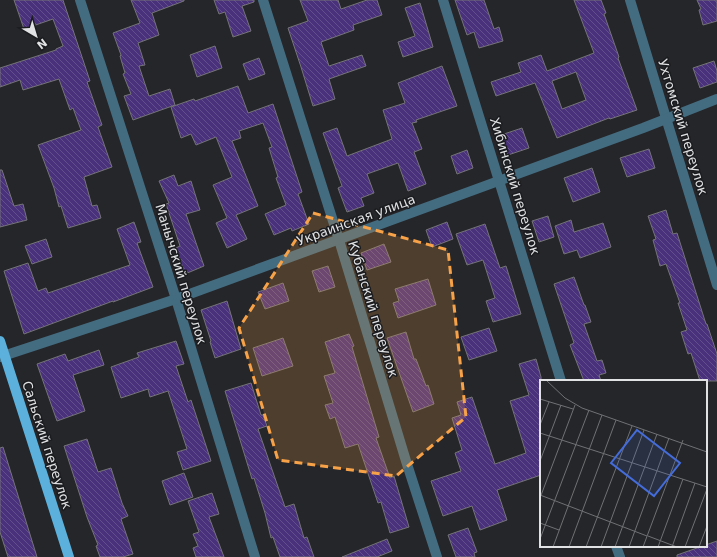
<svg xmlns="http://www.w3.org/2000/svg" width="717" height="557" viewBox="0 0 717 557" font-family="'DejaVu Sans',sans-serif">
	<defs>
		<pattern id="building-back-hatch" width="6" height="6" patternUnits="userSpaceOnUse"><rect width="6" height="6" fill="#4a317b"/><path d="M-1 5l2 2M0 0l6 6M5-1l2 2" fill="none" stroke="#644f8e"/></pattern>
	</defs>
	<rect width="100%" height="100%" fill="#252629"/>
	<g fill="url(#building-back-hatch)" stroke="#747477" fill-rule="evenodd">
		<path d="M14,0H63L90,81L87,82L102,125L98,127L112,167L84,177L92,206L97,205L101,218L68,228L61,206L59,207L54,188L38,145L81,130L73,108L70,110L59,79L23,90L20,80L0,87V68L56,50V49L63,46L53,19L24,29Z"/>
		<path d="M131,0H184V1L152,13L159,35L138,43L145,65L139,66L149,96L170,89L175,105L133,120L124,96L131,94L123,74L125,73L120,56L121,55L113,33L140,23Z"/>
		<path d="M214,0H254V2L242,6L251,31L233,37L225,12L219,14Z"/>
		<path d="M300,0H338L341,9L367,0H377L382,15L353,25L354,30L321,42L329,66L362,55L366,66L329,79L335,99L313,106L301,67L288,28L308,21Z"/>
		<path d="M455,0H484L494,29L499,27L503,41L479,48L474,32L467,35Z"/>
		<path d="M574,0H601L606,13L604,14L619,57L618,58L637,110L610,119L609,118L557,138L535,83L496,96L491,82L521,72L518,63L541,55L547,71L594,53ZM576,72L586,100L562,109L552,81Z"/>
		<path d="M697,0H717V21L703,25L699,10L701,9Z"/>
		<path d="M420,3L433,47L403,57L398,42L415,36L405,8Z"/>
		<path d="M215,46L222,68L197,77L190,55Z"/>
		<path d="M259,58L265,74L249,80L243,64Z"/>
		<path d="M714,61L717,71V82L700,88L693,68Z"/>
		<path d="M442,66L457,106L416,120L417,122L412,123L422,149L414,152L426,184L408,191L398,163L367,174L374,193L361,198L364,206L347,212L338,188L342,186L323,133L337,128L347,156L392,139L383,110L405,103L398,83Z"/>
		<path d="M238,86L248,113L273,104L302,192L298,194L309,224L292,231L291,228L274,235L265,214L286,205L276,178L278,177L269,148L272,147L263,123L239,131L241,138L232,141L258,206L236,215L247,239L227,248L216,223L227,218L213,185L232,177L216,137L196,145L191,134L181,138L171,107L194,99L195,101Z"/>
		<path d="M522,128L529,148L508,155L501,135Z"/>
		<path d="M649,149L655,168L627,177L620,158Z"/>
		<path d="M467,150L473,168L457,174L451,156Z"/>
		<path d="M592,168L600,192L573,202L564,178Z"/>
		<path d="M0,170H2L14,206L23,204L27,220L0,227Z"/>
		<path d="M174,175L178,186L191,181L200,210L186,214L204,266L185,274L176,248L180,246L166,204L169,203L159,181Z"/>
		<path d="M666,210L673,234L677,233L706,324H707L717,354V381H700L691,353L688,354L681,332L687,330L678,303H680L666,264L660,266L653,240L656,239L648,216Z"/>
		<path d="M548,216L554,237L539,242L532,221Z"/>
		<path d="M571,220L574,232L603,223L611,247L580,258L577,250L564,254L555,226Z"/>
		<path d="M134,222L141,242L137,243L153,287L113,302V301L24,334L4,271L28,263L38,291L46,288L48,293L130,265L117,229Z"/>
		<path d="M447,222L453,239L432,247L426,230Z"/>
		<path d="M485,224L500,268L506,266L521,314L493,322L486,301L495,298L483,260L467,265L456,234Z"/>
		<path d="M46,239L52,257L32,264L25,246Z"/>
		<path d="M384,244L391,262L367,270L361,253Z"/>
		<path d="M328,266L335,287L319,292L312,271Z"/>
		<path d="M574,277L584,305H585L591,322L584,324L597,361L602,360L606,373L599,375L601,381H584L570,345L574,343L554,284Z"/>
		<path d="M428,279L436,305L398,318L393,303L399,301L395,289Z"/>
		<path d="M283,283L289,301L265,309L258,292Z"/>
		<path d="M227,301L241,349L215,358L210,342L211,341L201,310Z"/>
		<path d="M489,328L497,351L469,360L461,337Z"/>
		<path d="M406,332L414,359H416L426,386L428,385L434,404L413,412L387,338Z"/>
		<path d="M349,334L354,346L352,347L379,437L376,438L390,478L394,476L409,527L390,533L381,502L378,503L358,444L345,448L335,417L330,419L325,405L333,403L324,376L335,373L325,342Z"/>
		<path d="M283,338L293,366L262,376L253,348Z"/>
		<path d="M176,341L184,364L176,366L188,402L191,400L211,461L183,470L177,452L187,449L168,391L150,397L148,389L121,398L111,367L139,357L137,353Z"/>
		<path d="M99,350L104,365L73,375L85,411L57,421L37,364L65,354L68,361Z"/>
		<path d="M536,359L541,377V475L497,490L507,520L480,530L472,506L443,516L431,481L461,471L455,453L462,450L452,418L461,415L457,402L472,397L495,464L526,453L510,401L529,395L519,364Z"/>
		<path d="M251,383L261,415H263L267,426L258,429L285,507L294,504L304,538L307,537L314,557H280L273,537L271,538L265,513L254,478L252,479L225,391Z"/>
		<path d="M87,439L98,472L111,468L122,503L128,516L121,519L133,554L123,557H100L96,546L98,545L87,517L64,446Z"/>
		<path d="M3,447L37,557H8L0,532V448Z"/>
		<path d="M184,473L193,497L170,505L162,481Z"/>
		<path d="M212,493L219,514L209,517L224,557H196L193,548L198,546L193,534L199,532L188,501Z"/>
		<path d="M468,528L477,552L474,553L475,557H456L448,535Z"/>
		<path d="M387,539L392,551L377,557H342Z"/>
		<path d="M717,541V557H677V555Z"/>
	</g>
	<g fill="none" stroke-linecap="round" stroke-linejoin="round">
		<g stroke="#446c80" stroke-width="10">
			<path d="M80,0L176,299L255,557"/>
			<path d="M263,0L339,240L406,461L437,557"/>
			<path d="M443,0L561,381"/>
			<path d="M630,0L717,285"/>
			<path d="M0,357L176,299L643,128L717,99"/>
			<path d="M616,546L620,557"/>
		</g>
		<path stroke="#5bb1db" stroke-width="10" d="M0,341L69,557"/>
	</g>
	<path fill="#f7a248" fill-opacity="0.2" stroke="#f7a248" stroke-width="3" stroke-dasharray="8 5" stroke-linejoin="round" d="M313,213L448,250L466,417L396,476L278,460L239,328Z"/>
	<g text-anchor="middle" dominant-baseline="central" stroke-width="3" stroke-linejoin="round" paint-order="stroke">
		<g font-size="13" fill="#e1e2e4" stroke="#1b1c1f">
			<text transform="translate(683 127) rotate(73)">Ухтомский переулок</text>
			<text transform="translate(515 186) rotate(73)">Хибинский переулок</text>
			<text transform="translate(356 220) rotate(-20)">Украинская улица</text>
			<text transform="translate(181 274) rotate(73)">Манычский переулок</text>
			<text transform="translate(373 309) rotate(73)">Кубанский переулок</text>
			<text transform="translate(47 445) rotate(72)">Сальский переулок</text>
		</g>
	</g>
	<g transform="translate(540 380)">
		<rect width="167" height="167" fill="#252629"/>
		<path fill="none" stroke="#707174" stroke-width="1" d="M6,0L25,18L42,28L167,72M0,19L33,29M0,45L9,22M0,53L167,107M0,81L21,25M0,115L107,156M0,118L35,25M0,143L19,150M108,156L137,167M0,159L49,30M13,167L62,35M29,167L76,40M46,167L92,46M61,167L104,50M75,167L117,54M89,167L129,58M103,167L143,60M118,167L143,99M132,167L155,103M145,167L167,109M159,167L167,146"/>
		<path fill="#446cda" fill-opacity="0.15" stroke="#446cda" stroke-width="2" d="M97,50L140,83L114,116L71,83Z"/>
		<rect width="167" height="167" fill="none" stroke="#e1e2e4" stroke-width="2"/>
	</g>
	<g transform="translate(36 36) rotate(142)" stroke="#1b1c1f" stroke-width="3" paint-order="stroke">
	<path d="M0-3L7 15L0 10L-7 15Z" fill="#e1e2e4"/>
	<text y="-6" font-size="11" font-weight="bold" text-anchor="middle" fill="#e1e2e4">N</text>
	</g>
</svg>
